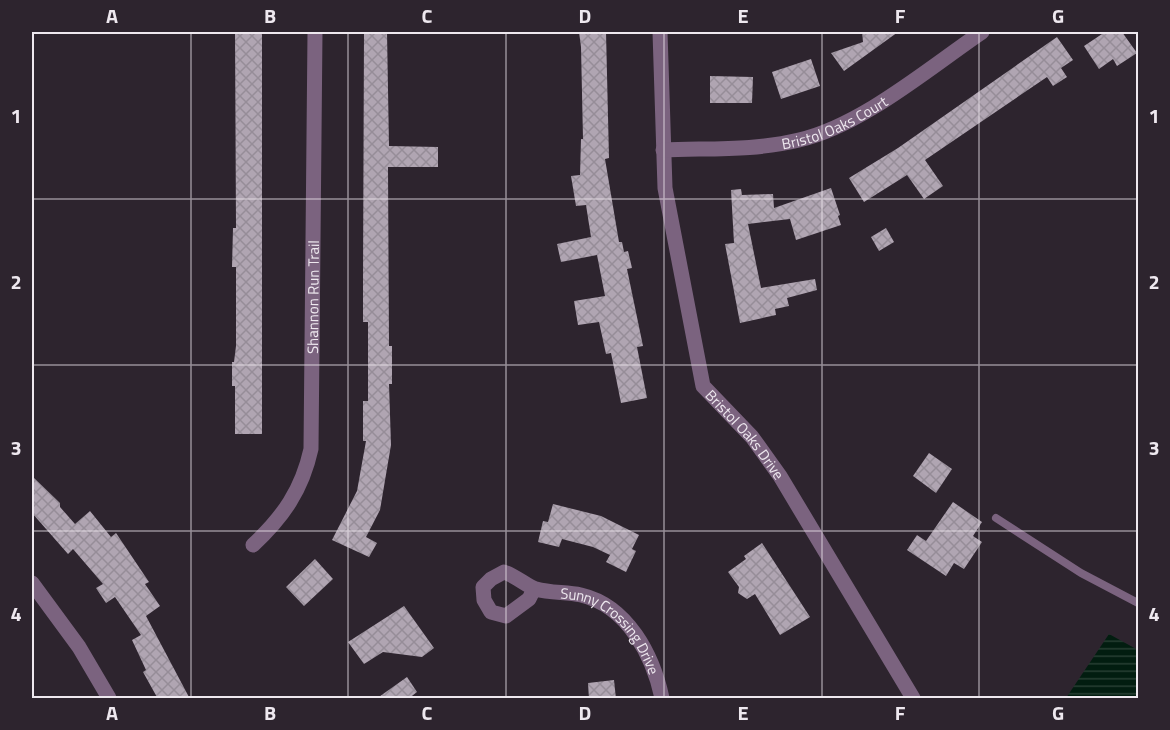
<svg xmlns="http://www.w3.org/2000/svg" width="1170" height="730" viewBox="0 0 1170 730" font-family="'Titillium Web',sans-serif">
	<defs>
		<pattern id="water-rules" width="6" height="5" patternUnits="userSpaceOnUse" patternTransform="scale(1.5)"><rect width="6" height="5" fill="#021d10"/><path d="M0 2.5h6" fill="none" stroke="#273e33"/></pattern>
		<pattern id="building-cross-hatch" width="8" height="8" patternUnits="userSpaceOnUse" patternTransform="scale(1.5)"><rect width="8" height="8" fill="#b0a5b2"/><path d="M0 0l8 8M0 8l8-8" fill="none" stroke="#968d98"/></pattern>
	</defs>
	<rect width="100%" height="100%" fill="#2d242e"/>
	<path fill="url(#water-rules)" d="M1109,634L1138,650V698H1066Z"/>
	<g fill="url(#building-cross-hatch)">
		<path d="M235,32H262V434H235V386H232V362H234L236,346V267H232L233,228H236Z"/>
		<path d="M364,32H387L389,146L438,147V167H388L389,346H392V384H389L391,445L380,510L366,537L377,543L369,557L332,540L357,491L366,441H363V401H368V322H363V282Z"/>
		<path d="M579,32H606L609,158L605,159L619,242H622L624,252L628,251L632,268L627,269L643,346L637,347L647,398L621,403L611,353L606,354L599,322L578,325L574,301L605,296L597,255L561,262L557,244L591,237L586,205L576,206L571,176L580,175L581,139H583L581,47Z"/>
		<path d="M862,32H898L844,71L831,53L863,42Z"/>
		<path d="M1105,32H1122L1137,53L1117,66L1113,59L1099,69L1084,46Z"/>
		<path d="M1057,37L1073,60L1061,68L1067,77L1053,86L1047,77L925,160L943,186L924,199L907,175L864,202L849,178L898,148Z"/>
		<path d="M811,59L820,86L781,99L772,72Z"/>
		<path d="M710,76L753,77L752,103H710Z"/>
		<path d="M831,188L840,215L838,216L841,225L796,240L790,219L748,224L761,288L815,279L817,290L787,298L789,306L775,309L776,315L740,323L725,244L734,243L731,190L741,189L742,195L773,194L774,208Z"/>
		<path d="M886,228L894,242L879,251L871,237Z"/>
		<path d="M929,453L952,469L936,493L913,476Z"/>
		<path d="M32,476L60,503V507L75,524L90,511L111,537L116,533L149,582L145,584L160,606L146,616L190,699H158L143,672L146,670L132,640L141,635L115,597L106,603L96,588L103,584L73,549L68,554L32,513Z"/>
		<path d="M953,502L982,522L973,536L982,542L964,569L954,563L946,576L907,550L917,535L926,541Z"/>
		<path d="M553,504L601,516L639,535L632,549L636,551L626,572L606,562L610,555L593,547L562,539L559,547L538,542L543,521L548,522Z"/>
		<path d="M762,543L810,617L780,635L755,594L747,599L738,593L739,587L728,572L746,559L744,556Z"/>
		<path d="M315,559L333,579L304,606L286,587Z"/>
		<path d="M404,606L434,648L422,657L383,652L364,664L348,642Z"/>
		<path d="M407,677L417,692L408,699H376Z"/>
		<path d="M614,680L616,699H589L588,683Z"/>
	</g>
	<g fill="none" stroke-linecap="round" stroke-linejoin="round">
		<path stroke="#7b637f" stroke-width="8" d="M996,518L1081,573L1138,603"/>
		<g stroke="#7b637f" stroke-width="15">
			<path id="s1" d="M660,32L665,188L703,386L752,437L780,476L913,698"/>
			<path id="s2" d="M663,150C708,148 755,151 799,140C861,126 929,68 982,32"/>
			<path id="s3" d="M253,545C283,517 302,490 311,449L315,32"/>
			<path d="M32,583L79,647L109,698"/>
			<path id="s4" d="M534,589L529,599L506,616L491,612L484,600L483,587L491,579L504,572C516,576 528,587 536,589C550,593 566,592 581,595C628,606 653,656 662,698"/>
		</g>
	</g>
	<path fill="none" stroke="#eee8ef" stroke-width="1.5" stroke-opacity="0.55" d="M191,32V698M348,32V698M506,32V698M664,32V698M822,32V698M979,32V698M32,199H1138M32,365H1138M32,531H1138"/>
	<g text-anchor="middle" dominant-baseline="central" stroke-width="6" stroke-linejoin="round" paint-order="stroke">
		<g font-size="15" fill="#eee8ef" stroke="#2d242e">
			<text stroke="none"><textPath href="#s2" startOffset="176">Bristol Oaks Court</textPath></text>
			<text stroke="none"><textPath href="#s3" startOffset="266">Shannon Run Trail</textPath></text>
			<text stroke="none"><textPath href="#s1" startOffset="422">Bristol Oaks Drive</textPath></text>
			<text stroke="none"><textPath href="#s4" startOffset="236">Sunny Crossing Drive</textPath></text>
		</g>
	</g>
	<rect width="1170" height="730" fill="none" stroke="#2d242e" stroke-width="66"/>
	<rect x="33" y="33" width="1104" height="664" fill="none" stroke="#eee8ef" stroke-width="2"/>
	<g font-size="20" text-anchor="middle" font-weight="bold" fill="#eee8ef">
		<text x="112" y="23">A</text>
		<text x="270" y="23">B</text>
		<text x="427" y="23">C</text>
		<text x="585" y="23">D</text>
		<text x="743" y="23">E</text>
		<text x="900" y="23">F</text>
		<text x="1058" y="23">G</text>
		<text x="16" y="123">1</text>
		<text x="1154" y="123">1</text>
		<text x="16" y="289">2</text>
		<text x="1154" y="289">2</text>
		<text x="16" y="455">3</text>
		<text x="1154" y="455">3</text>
		<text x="16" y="621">4</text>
		<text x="1154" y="621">4</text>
		<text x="112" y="720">A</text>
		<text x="270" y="720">B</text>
		<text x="427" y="720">C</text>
		<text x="585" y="720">D</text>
		<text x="743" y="720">E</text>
		<text x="900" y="720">F</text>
		<text x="1058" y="720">G</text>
	</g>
</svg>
